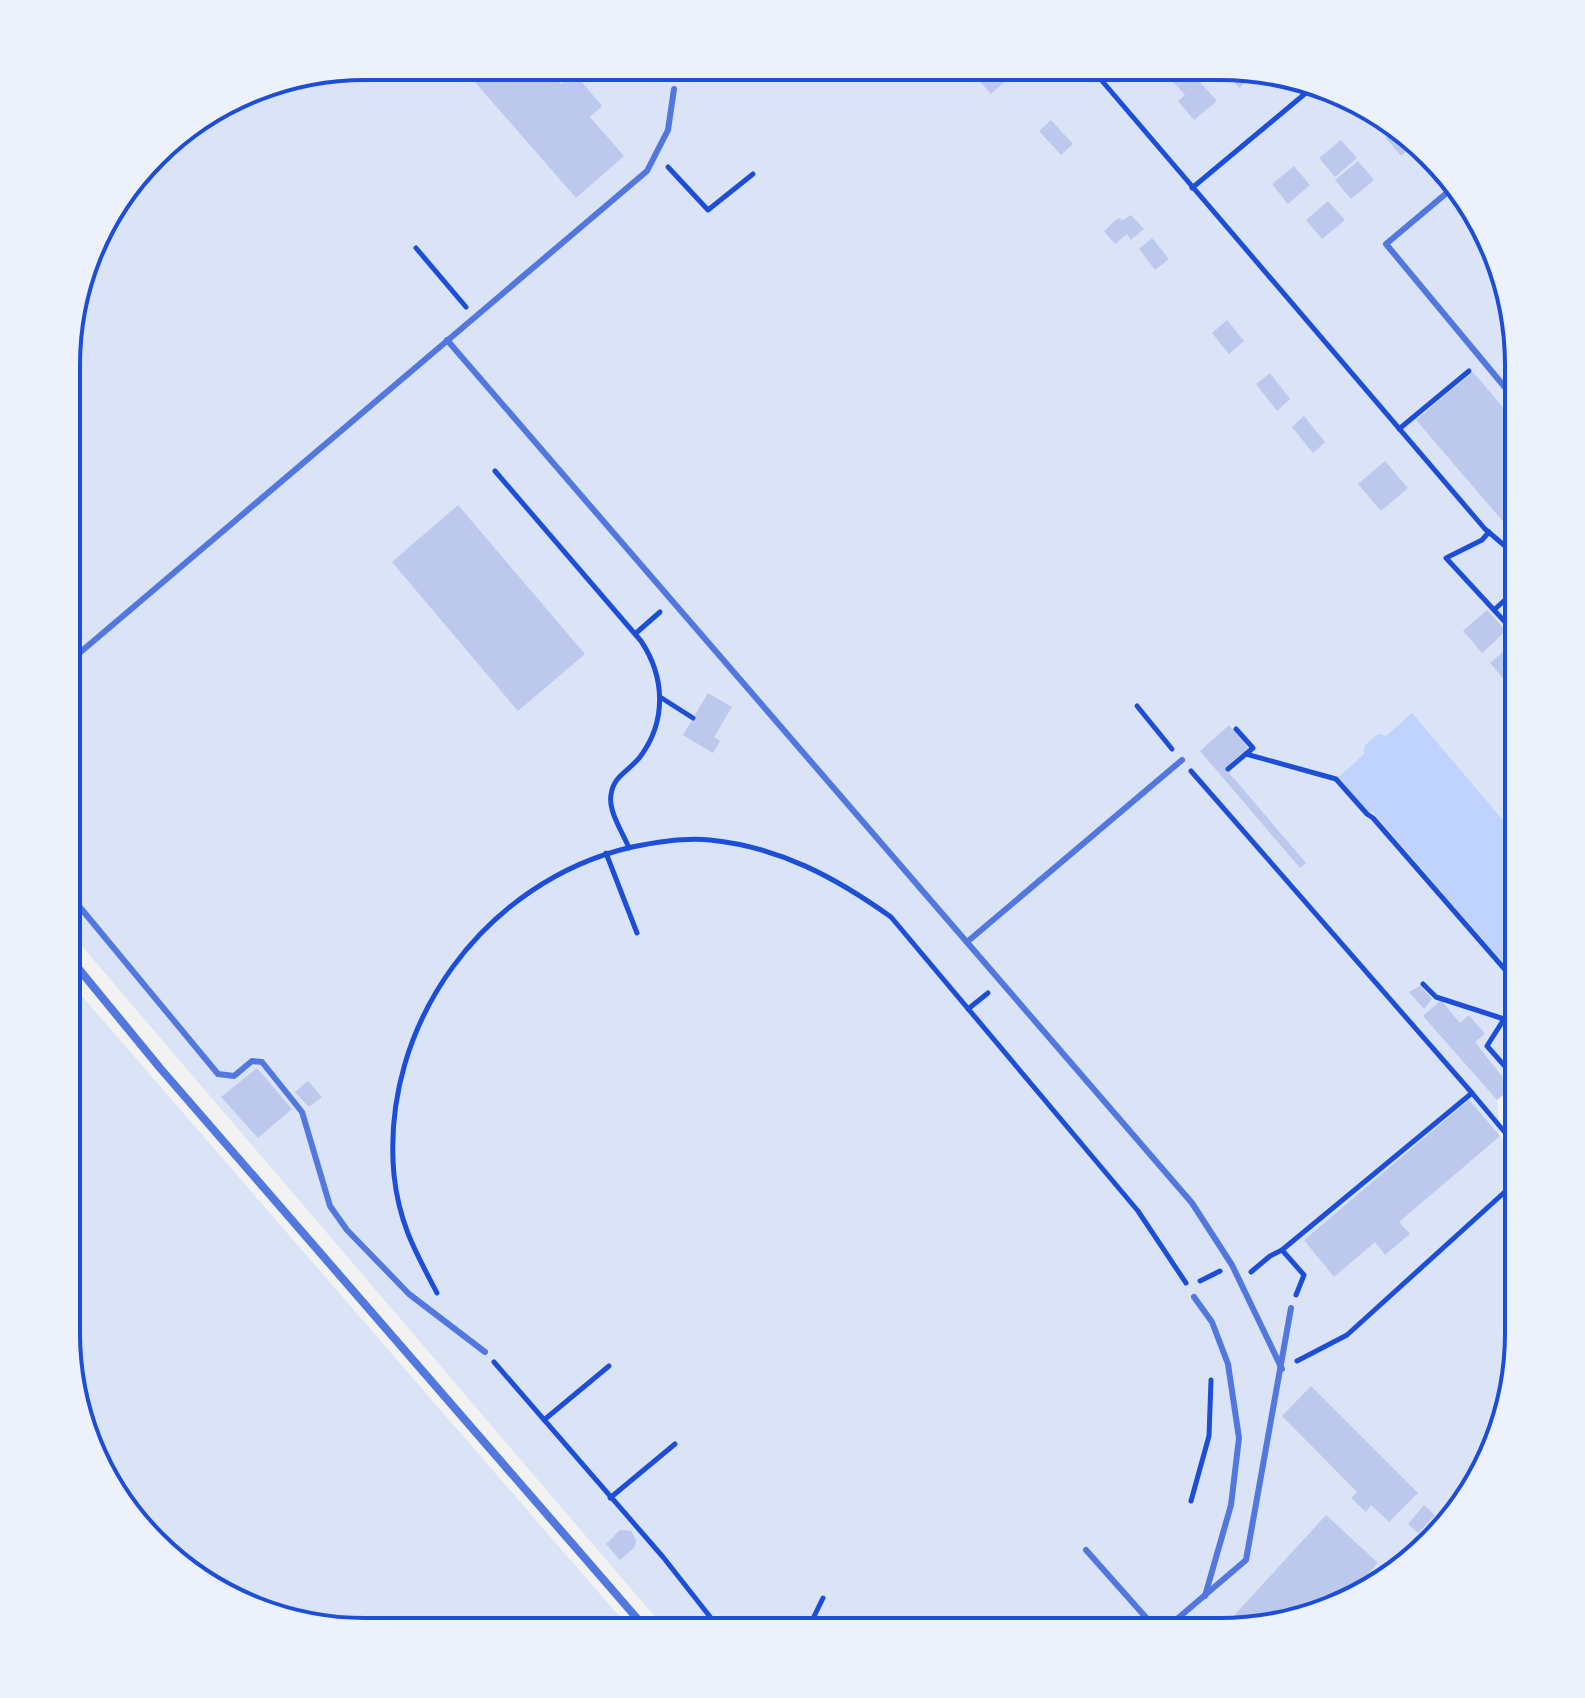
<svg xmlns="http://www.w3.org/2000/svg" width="1585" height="1698" viewBox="0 0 1585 1698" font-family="'Golos Text',sans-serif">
	<rect width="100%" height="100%" fill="#f2f2f2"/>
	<g fill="#dbe4f7">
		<path d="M365,66L1259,69L1370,106L1468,199L1503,268L1518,346V1081L1497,1100L1500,1136L1518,1156V1352L1481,1475L1382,1584L1317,1616L1239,1631H667L69,931L72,307L106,215L168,140L268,82Z"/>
		<path d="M68,980L632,1631H346L216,1592L117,1499L82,1430L67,1352Z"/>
	</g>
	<path fill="#bfd3fe" d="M1412,713L1518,838V971L1514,975L1372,811L1369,813L1339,777L1364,754V746L1378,734L1386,736Z"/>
	<g fill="#bdc9ec">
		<path d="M461,66L546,67L561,84L574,73L602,106L590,117L624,156L576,198Z"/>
		<path d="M990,68H1006L1012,75L991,94L977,78Z"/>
		<path d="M1177,68H1200L1207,76L1200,82L1217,101L1194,120L1178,101L1185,95L1168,76Z"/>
		<path d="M1223,68L1259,69H1261L1239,88Z"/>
		<path d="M1375,111L1393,128L1387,133L1371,114Z"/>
		<path d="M1051,120L1073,144L1061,155L1039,131Z"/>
		<path d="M1394,129L1412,146L1401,156L1385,137Z"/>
		<path d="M1341,140L1357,158L1335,177L1319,158Z"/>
		<path d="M1358,161L1374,180L1351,199L1335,180Z"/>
		<path d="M1294,166L1310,185L1288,204L1272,184Z"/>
		<path d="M1328,201L1345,220L1322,239L1306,220Z"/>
		<path d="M1131,215L1144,229L1131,240L1127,234L1115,244L1104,231L1118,218L1123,220Z"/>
		<path d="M1152,238L1169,259L1155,270L1139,249Z"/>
		<path d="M1227,320L1244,341L1229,354L1212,333Z"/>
		<path d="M1473,372L1518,425V539L1416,420Z"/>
		<path d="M1270,373L1290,399L1277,411L1256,384Z"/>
		<path d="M1304,416L1325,442L1313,453L1292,427Z"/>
		<path d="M1385,461L1408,488L1381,511L1358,484Z"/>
		<path d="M458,505L585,654L518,711L392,562Z"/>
		<path d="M1487,610L1506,631L1482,653L1463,631Z"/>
		<path d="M1513,643L1518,651V676L1508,684L1490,663Z"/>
		<path d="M708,693L732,707L714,737L720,741L713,753L683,735Z"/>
		<path d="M1229,725L1248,748L1225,768L1306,863L1300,868L1200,751Z"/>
		<path d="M1420,986L1432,999L1424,1009L1409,992Z"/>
		<path d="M1441,1000L1460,1023L1469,1015L1485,1034L1475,1042L1511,1088L1497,1100L1423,1016Z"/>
		<path d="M257,1068L292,1109L258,1138L221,1097Z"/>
		<path d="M308,1081L322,1097L309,1107L295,1092Z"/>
		<path d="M1469,1100L1500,1136L1399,1222L1410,1234L1385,1255L1375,1242L1334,1277L1304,1240Z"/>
		<path d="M1311,1386L1418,1493L1389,1522L1371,1505L1366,1512L1351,1498L1357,1492L1282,1416Z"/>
		<path d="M1424,1505L1435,1515L1418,1533L1408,1524Z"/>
		<path d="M1326,1515L1378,1563L1339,1605L1317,1616L1239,1631H1220Z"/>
		<path d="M620,1530L631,1531L636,1540L635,1547L620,1560L606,1544Z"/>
	</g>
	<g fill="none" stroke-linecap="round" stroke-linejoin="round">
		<g stroke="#1d4ed8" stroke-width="5">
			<path d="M1091,68L1485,529L1518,557"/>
			<path d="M668,167L708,210L753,174"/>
			<path d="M1192,188L1313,87"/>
			<path d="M416,248L466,307"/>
			<path d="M1399,429L1469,371"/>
			<path d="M495,471L641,641C665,677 667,721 640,757C628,772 613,776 611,795C608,811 623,833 629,848"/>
			<path d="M1489,532L1482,540L1446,558L1518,636"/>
			<path d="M1494,610L1518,588"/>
			<path d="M635,634L660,612"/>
			<path d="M660,697L693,718"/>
			<path d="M1137,706L1172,749"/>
			<path d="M1246,754L1336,779L1367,814L1373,818L1508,973L1511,984L1518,992"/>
			<path d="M1228,769L1253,748L1236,729"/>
			<path d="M1191,771L1472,1093L1282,1250L1304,1275L1296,1295"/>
			<path d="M606,853L637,933"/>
			<path d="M1423,984L1436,997L1504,1019"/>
			<path d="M968,1009L988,993"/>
			<path d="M1518,1081L1487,1046L1518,997"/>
			<path d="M1472,1093L1518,1148"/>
			<path d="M1251,1272L1270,1256L1282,1250"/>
			<path d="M1200,1281L1220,1271"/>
			<path d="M437,1293C415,1251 399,1223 394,1175C380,1024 485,881 632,847C656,842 684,837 710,840C779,847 835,877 891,917L1138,1211L1186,1283"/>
			<path d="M1297,1361L1347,1335L1518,1180"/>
			<path d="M494,1362L663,1557L711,1618L728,1631"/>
			<path d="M544,1420L609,1366"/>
			<path d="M610,1498L675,1444"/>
			<path d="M1191,1501L1209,1436L1211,1380"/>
			<path d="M807,1631L823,1598"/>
		</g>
		<g stroke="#5277de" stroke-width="6">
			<path d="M1455,186L1386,244L1518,403"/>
			<path d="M447,340L1192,1203L1232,1265L1282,1369"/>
			<path d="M70,661L647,171L668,130L674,89"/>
			<path d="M69,894L218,1074L234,1076L252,1061L262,1062L302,1112L330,1206L347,1230L409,1294L485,1352"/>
			<path d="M967,942L1182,760"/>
			<path d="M1194,1297L1212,1322L1228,1364L1239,1438L1231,1505L1205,1596"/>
			<path d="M1086,1550L1158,1631"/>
			<path d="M1163,1631L1246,1560L1291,1308"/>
		</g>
		<path stroke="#5277de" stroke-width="8" d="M69,957L160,1068L648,1631"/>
	</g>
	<path d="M0 0H1585V1698H0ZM365 80H1220A285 285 0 0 1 1505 365V1333A285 285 0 0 1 1220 1618H365A285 285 0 0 1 80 1333V365A285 285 0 0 1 365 80Z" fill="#edf1fc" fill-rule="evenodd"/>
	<path fill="none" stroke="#1d4ed8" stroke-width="4" d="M365 80H1220A285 285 0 0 1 1505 365V1333A285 285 0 0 1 1220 1618H365A285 285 0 0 1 80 1333V365A285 285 0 0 1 365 80Z"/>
</svg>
